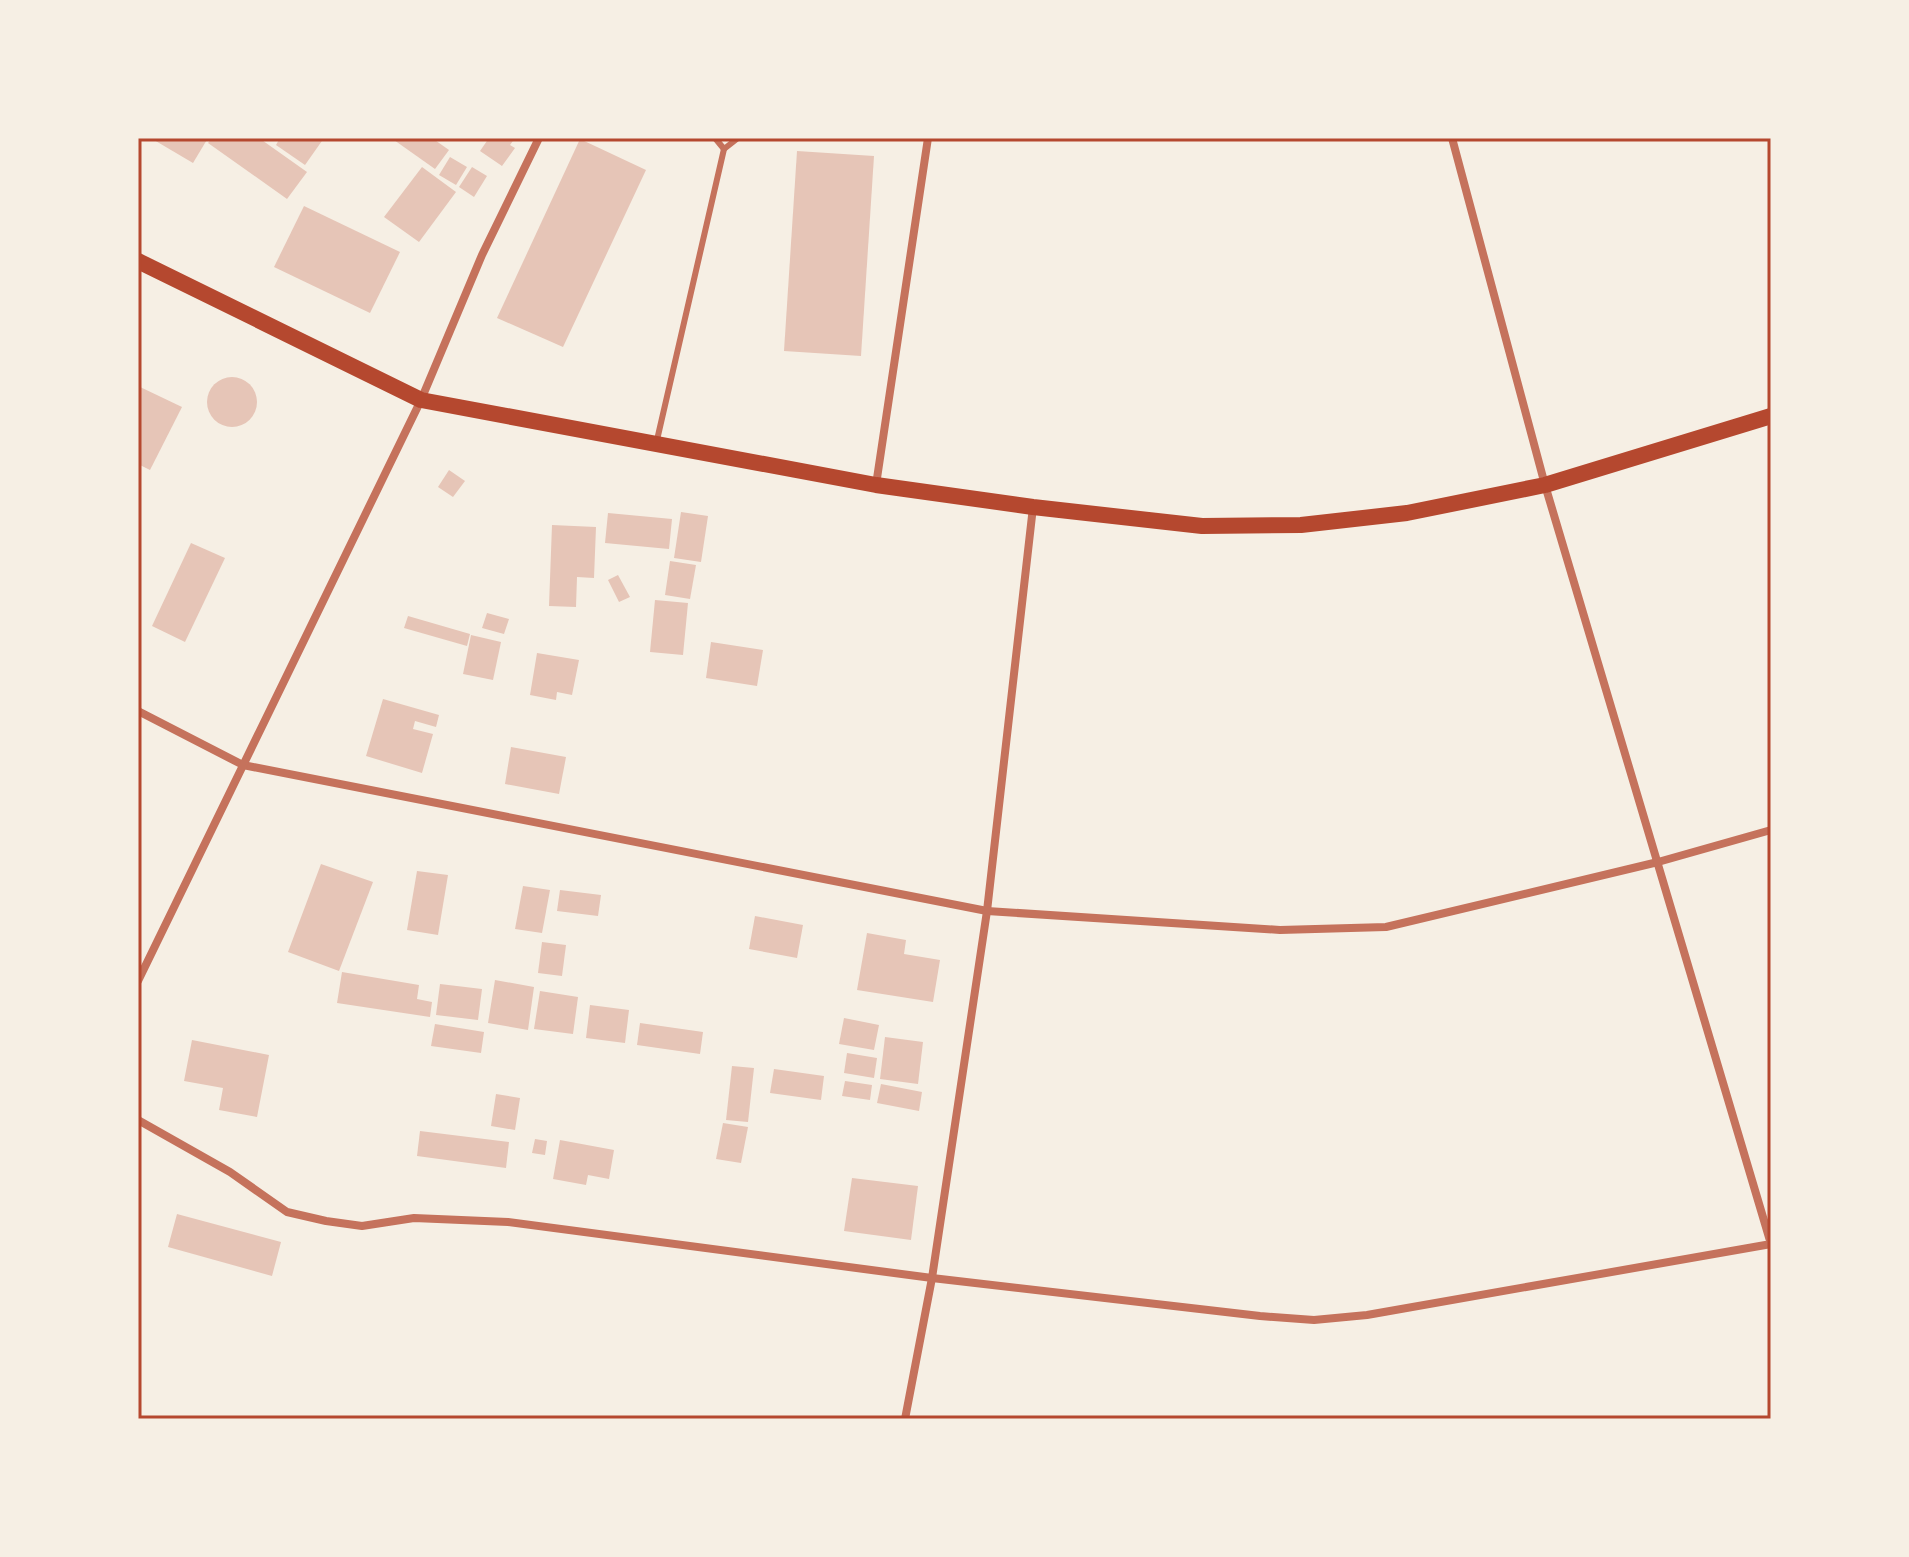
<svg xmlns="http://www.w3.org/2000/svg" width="1909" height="1557" viewBox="0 0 1909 1557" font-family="Signika,sans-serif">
	<rect width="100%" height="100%" fill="#f6efe4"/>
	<g fill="#e6c5b7">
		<path d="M155,138H208L193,163L154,140Z"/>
		<path d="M212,138H259L307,172L287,199L208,143Z"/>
		<path d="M280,138H324L305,165L276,145Z"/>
		<path d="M396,138H432L449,150L435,169L394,140Z"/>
		<path d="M489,138H515L510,145L515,148L502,166L480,151Z"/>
		<path d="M580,139L646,170L563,347L497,318Z"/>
		<path d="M797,151L874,156L861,356L784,351Z"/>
		<path d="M450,157L467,167L456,185L439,175Z"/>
		<path d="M422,167L456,192L419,242L384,217Z"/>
		<path d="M472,167L487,176L474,197L459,187Z"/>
		<path d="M304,206L400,252L370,313L274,267Z"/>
		<circle cx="232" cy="402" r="25"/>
		<path d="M138,386L182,407L150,470L138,464Z"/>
		<path d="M449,470L465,481L453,497L438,487Z"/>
		<path d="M681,512L708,516L701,562L674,558Z"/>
		<path d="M608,513L672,519L669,549L605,543Z"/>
		<path d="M552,525L596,527L594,578L577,577L576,607L549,606Z"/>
		<path d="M191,543L225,558L185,642L152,626Z"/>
		<path d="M670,561L696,565L690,599L665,595Z"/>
		<path d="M618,575L630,597L619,602L608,580Z"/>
		<path d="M655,600L688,603L683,655L650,652Z"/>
		<path d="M487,613L509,619L504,634L482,628Z"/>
		<path d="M408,616L470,634L467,646L404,628Z"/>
		<path d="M471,635L501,642L493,680L463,674Z"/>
		<path d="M711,642L763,650L757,686L706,678Z"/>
		<path d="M537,653L579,660L572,695L557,692L556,700L530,695Z"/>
		<path d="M383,699L439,715L436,727L415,721L413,729L433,734L422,773L366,756Z"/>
		<path d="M511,747L566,757L559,794L505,784Z"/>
		<path d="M321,864L373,882L339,971L288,952Z"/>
		<path d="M417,871L448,875L438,935L407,930Z"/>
		<path d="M523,886L550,890L542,933L515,929Z"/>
		<path d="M560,890L601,895L598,916L557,911Z"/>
		<path d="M755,916L803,925L797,958L749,949Z"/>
		<path d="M867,933L906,940L904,954L940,960L933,1002L857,990Z"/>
		<path d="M542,942L566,945L562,976L538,973Z"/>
		<path d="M342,972L419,985L417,999L432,1002L430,1017L337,1003Z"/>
		<path d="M495,980L534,987L528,1030L488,1023Z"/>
		<path d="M440,984L482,989L478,1020L436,1015Z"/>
		<path d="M540,991L578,997L573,1034L534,1029Z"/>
		<path d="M590,1005L629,1010L625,1043L586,1038Z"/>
		<path d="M844,1018L879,1025L874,1050L839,1044Z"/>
		<path d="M640,1023L703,1032L700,1054L637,1045Z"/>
		<path d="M435,1024L484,1032L481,1053L431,1046Z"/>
		<path d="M885,1037L923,1042L918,1084L880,1079Z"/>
		<path d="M192,1040L269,1055L257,1117L219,1110L223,1088L184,1081Z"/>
		<path d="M847,1053L877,1058L874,1078L844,1073Z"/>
		<path d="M732,1066L754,1068L748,1122L726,1120Z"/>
		<path d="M774,1069L824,1076L821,1100L770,1093Z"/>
		<path d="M845,1081L872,1085L870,1100L842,1096Z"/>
		<path d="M881,1084L922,1092L919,1111L877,1103Z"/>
		<path d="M496,1094L520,1098L515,1130L491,1126Z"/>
		<path d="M723,1123L748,1127L741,1163L716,1159Z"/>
		<path d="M420,1131L509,1142L506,1168L417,1156Z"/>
		<path d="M535,1139L547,1141L545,1155L532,1153Z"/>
		<path d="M560,1140L614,1150L609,1179L588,1175L586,1185L553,1179Z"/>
		<path d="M852,1178L918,1186L911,1240L844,1231Z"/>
		<path d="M177,1214L281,1242L272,1276L168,1247Z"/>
	</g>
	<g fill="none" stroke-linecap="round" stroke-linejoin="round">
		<g stroke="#c5725c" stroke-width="6">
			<path d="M715,138L724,149L738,138"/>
			<path d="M657,440L724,149"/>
		</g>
		<g stroke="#c5725c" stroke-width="8">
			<path d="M876,485L928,138"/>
			<path d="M138,711L243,765L987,911L1280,930L1386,927L1658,862L1771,830"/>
			<path d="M138,981L421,400L482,255L539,138"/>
			<path d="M138,1120L230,1172L287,1212L326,1221L362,1226L414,1218L508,1222L932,1278L1260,1316L1314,1320L1367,1315L1771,1244L1545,485L1452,138"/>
			<path d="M905,1419L932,1278L987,911L1033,507"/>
		</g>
		<path stroke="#b5482f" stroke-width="16" d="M138,261L421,400L876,485L1033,507L1202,526L1301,525L1407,513L1545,485L1771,416"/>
	</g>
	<rect width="1909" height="1557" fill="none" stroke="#f6efe4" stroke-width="280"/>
	<rect x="140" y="140" width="1629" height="1277" fill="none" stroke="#b5482f" stroke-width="3"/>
</svg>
